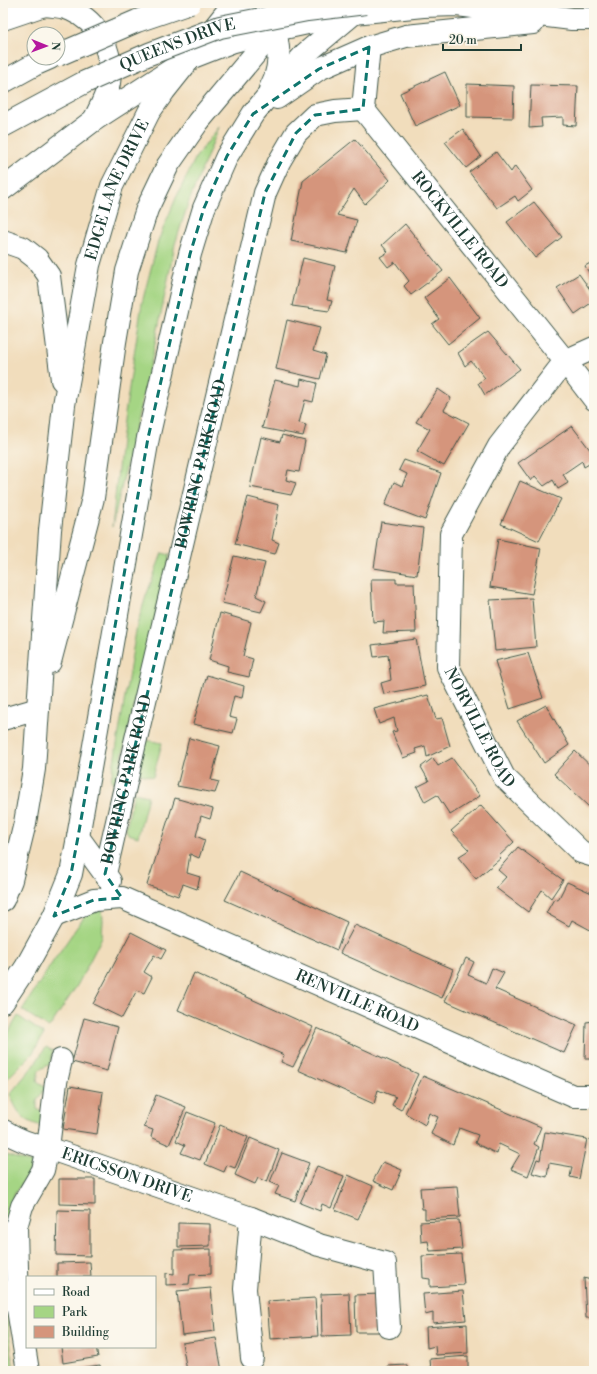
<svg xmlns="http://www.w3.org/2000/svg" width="597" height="1374" viewBox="0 0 597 1374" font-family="'Libre Bodoni',serif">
	<rect width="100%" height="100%" fill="#fbf7ec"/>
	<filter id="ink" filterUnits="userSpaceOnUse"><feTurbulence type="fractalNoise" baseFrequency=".025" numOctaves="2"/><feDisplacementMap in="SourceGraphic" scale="8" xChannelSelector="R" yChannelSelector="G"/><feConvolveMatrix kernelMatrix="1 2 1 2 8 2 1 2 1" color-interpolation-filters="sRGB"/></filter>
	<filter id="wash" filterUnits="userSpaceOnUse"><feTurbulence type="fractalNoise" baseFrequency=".012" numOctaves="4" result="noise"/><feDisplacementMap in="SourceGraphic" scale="16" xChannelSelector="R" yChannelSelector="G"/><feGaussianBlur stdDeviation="0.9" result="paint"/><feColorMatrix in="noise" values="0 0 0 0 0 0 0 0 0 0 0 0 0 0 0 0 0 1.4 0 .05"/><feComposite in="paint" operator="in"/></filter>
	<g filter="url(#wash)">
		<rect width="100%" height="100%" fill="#f1ddbc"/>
		<g fill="#a5d584" stroke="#62895c">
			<path d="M219,127L188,204L175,244L153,354L112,527L121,440L142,303L158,241L176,198L196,157Z"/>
			<path d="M162,553L170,555L115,786L111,780L137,625L146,596Z"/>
			<path d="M146,740L162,743L153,777L137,773Z"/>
			<path d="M134,793L148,796L138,837L128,834L126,829Z"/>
			<path d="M102,908L103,920L102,937L78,984L51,1025L48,1027L22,1010L54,960L77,927L86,915L92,911Z"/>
			<path d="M18,1016L44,1034L32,1054L3,1083V1042Z"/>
			<path d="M46,1047L53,1051L50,1064L39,1070L37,1081L46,1087L37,1100V1109L43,1112L42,1126C22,1121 17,1112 10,1094L34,1065Z"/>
			<path d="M3,1154L32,1163L28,1176L15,1193L9,1211L6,1227L5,1252L6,1311L14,1371H3Z"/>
		</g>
		<g id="blocks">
			<g fill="#d5957c">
				<path d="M445,72L460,105L415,126L400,93Z"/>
				<path d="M467,84L514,86L513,118L467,117Z"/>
				<path d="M531,85L578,86L576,126L563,125V117L541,118L542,127L529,128Z"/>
				<path d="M593,98H594V120H592Z"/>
				<path d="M463,129L481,156L466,168L445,142Z"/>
				<path d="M355,139L390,180L365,204L354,189L337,215L357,220L347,253L291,241L303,181Z"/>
				<path d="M496,152L511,172L515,166L532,190L518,201L515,196L497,208L469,172Z"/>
				<path d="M534,202L562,237L535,258L507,222Z"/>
				<path d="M405,224L443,271L411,295L404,286L409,281L395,262L388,267L380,257L388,252L382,245Z"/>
				<path d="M303,258L335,266L327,300L332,301L329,311L292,306Z"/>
				<path d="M594,261V281L585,266Z"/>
				<path d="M579,274L594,295V301L575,314L557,288Z"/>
				<path d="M450,278L480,318L448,344L432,324L439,319L424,298Z"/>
				<path d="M287,320L320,328L313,351L326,355L320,379L276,369Z"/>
				<path d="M488,332L520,369L485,395L478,383L485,378L471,361L465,366L458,353Z"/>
				<path d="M301,379L317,383L313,402L305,400L299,423L306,425L303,436L262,428L275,380L300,386Z"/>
				<path d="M438,389L451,398L444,410L469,423L444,466L417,451L430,429L416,422Z"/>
				<path d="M572,426L594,455V461L584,467L582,461L563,474L568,483L558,489L553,480L544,486L535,476L531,481L518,463Z"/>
				<path d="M282,435L305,441L299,472L288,470L286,480L296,483L291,495L250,487L261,437L280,442Z"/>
				<path d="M404,460L441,473L425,520L385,505L394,482L402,486L407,474L399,470Z"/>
				<path d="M520,481L561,499L539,541L501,524Z"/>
				<path d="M248,497L279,505L272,540L279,543L275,554L235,544Z"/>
				<path d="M381,522L423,528L417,575L374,568Z"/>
				<path d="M498,539L541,548L532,594L490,587Z"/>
				<path d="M234,556L265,563L256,596L266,601L261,612L222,603Z"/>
				<path d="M371,579H396V583H414L416,632L383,633L384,621L373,622Z"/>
				<path d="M532,598L536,647L495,651L490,600Z"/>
				<path d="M220,613L251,622L243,656L253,659L249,677L227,672L228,666L209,660Z"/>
				<path d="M416,639L425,686L384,694L381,683L391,680L388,655L374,657L372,645Z"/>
				<path d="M528,653L543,698L510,709L495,661Z"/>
				<path d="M207,675L244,686L242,698L234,696L229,717L237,719L233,733L193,724Z"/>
				<path d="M428,695L436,719L442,718L450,746L427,757L425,746L415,749L417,753L403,758L392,732L397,731L394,718L379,724L374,709Z"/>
				<path d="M546,705L569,745L544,763L517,721Z"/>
				<path d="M189,738L220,746L211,780L219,782L215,793L177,786Z"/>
				<path d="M575,751L594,769V802L589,807L554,774Z"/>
				<path d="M433,758L438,766L452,758L480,796L450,815L437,795L425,802L417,787L429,781L421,767Z"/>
				<path d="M175,798L213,809L210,819L201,816L196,836L205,840L199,858L190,854L187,873L200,877L197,889L183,884L178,896L147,885Z"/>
				<path d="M481,805L514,842L499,856L501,858L476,879L458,857L469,850L451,831Z"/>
				<path d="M518,847L563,880L551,898L542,890L528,912L496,888L506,877L498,870Z"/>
				<path d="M240,872L347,922L337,950L225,900Z"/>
				<path d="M567,882L594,894V932L572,920L569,926L546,913L554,899L558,900Z"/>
				<path d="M355,925L453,969L442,998L340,953Z"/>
				<path d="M131,932L166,950L161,959L154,955L144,972L152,977L144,993L137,990L122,1018L93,1004Z"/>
				<path d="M466,958L474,962L468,975L486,983L492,968L504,973L495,989L577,1025L564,1053L445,1001Z"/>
				<path d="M194,973L313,1027L293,1067L281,1062L284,1055L178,1010Z"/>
				<path d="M84,1018L118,1027L107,1071L72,1062Z"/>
				<path d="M594,1021V1059H585L586,1022Z"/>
				<path d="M317,1028L418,1074L401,1110L392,1105L396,1097L378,1090L374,1104L298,1070Z"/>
				<path d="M423,1076L541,1127L534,1144L539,1147L528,1176L511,1169L520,1154L499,1144L497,1154L475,1143L478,1135L459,1128L453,1145L431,1134L438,1117L429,1113L425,1125L405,1113Z"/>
				<path d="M70,1086L103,1092L97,1134L63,1129Z"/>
				<path d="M156,1095L186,1107L169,1145L151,1137L153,1130L144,1127Z"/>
				<path d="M187,1112L215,1123L200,1160L181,1153L185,1145L176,1141Z"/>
				<path d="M220,1125L248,1137L235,1168L227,1165L224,1172L205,1164Z"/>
				<path d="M545,1132L587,1139L579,1179L570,1177L572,1167L549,1163L547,1177L532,1173L537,1159L540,1160Z"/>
				<path d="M250,1138L279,1150L267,1182L258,1178L255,1184L235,1175Z"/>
				<path d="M590,1139H594V1178L591,1177Z"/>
				<path d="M282,1153L309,1163L295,1201L275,1194L279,1186L270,1182Z"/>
				<path d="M383,1162L402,1170L393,1190L373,1181Z"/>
				<path d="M317,1166L344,1176L331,1208L322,1204L320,1211L300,1203Z"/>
				<path d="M348,1175L373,1186L358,1219L335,1210Z"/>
				<path d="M59,1179H95V1205L59,1204Z"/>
				<path d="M457,1186L460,1217L425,1219V1209H422L420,1188Z"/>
				<path d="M57,1210L90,1211V1256L56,1255Z"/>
				<path d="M459,1220L462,1249L430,1251L428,1241L421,1242L420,1222Z"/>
				<path d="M178,1223L210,1224V1246L178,1247Z"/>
				<path d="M211,1249V1274L190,1275L189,1284L166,1285V1273L174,1274V1250Z"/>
				<path d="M461,1254L464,1285L430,1287V1279L423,1278L422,1256Z"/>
				<path d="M90,1262L91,1277H57V1263Z"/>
				<path d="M584,1278L594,1281V1318H586Z"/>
				<path d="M211,1288L215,1331L182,1335L177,1291Z"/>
				<path d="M463,1291L466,1320L433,1323V1313L425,1315L423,1294Z"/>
				<path d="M349,1293L351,1335L322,1336L321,1294Z"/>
				<path d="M380,1294L381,1332H356L355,1295Z"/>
				<path d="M315,1298L318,1336L270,1339L267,1301Z"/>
				<path d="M467,1324L468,1353L436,1355L435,1346L427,1348L426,1327Z"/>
				<path d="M216,1338L222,1371H187L182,1343Z"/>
				<path d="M61,1347H96L98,1357L63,1363Z"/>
				<path d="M468,1356V1371H431L430,1359Z"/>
				<path d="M100,1365L101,1371H66V1370Z"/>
				<path d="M407,1365V1371H387V1366Z"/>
			</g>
		</g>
	</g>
	<g filter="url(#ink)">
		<use href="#blocks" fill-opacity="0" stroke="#3e5548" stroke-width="1"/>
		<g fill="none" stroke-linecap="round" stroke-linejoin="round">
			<defs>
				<g id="minor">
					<path id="s1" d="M369,47L363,109L565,361L594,399"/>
					<path id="s2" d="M594,348L565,361L499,446L451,534L448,667L504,777L581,852L594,856"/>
					<path d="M3,719L38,709"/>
					<path d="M78,837L110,881"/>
					<path id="s3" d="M105,874L135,743L265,193L279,162L296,133L315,115L335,111L363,109"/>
					<path id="s4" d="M54,916L94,900L122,898L573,1096H594"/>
					<path id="s5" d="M4,1131C18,1140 32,1145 48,1148L251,1218L319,1245L385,1263L389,1327"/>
					<path d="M251,1218L245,1289L252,1358"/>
					<path d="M28,1371L18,1309L16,1227L22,1206L43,1170L48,1148L56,1082L61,1060"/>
				</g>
				<g id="highway">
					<path d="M43,5C52,6 63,6 71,10C99,22 114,52 109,83C107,96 100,108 94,120"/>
					<path d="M3,19L50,3"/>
					<path d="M233,26L264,3"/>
					<path d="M190,58L231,42L275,30L354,13L423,6L457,5L572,19H594"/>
					<path d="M3,82L34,65L50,58"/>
					<path d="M270,89C272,84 275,79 276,74C281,58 278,37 271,22"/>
					<path d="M277,98L319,69L369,47L406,36L533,23"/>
					<path d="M3,189L94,120L176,67"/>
					<path d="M3,241L23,248L37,259L49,276L62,380"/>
					<path d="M50,662L93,498L115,342L127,271L147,209L168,165L198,122L275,30L302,8"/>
					<path id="s6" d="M3,900L11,880L25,823L34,769L50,530L64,405L89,265L112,186L149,112L164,91L234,3"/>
					<path d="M3,1002L26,967L54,916L71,874L78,837L148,438L190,254L204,208L227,156L253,114L267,97L305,54L354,13L369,3"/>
				</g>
			</defs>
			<use href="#minor" stroke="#3e5548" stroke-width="24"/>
			<use href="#highway" stroke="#3e5548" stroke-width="24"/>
			<use href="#minor" stroke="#fff" stroke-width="22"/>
			<use href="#highway" stroke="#fff" stroke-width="22"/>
			<defs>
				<g id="highway-bridge">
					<path d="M58,55L137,21L190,3"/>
					<path id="s7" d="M3,126L85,82L149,54L220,27L307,10L366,3"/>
				</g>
			</defs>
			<use href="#highway-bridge" stroke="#3e5548" stroke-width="24" stroke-linecap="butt"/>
			<use href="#highway-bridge" stroke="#fff" stroke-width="22"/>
		</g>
	</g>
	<path fill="none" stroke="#0f766e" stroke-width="3" stroke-dasharray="8 5" stroke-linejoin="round" d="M369,47L363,109L315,115L296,133L265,193L105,874L122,898L94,900L54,916L71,874L78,837L148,438L190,254L204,208L227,156L253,114L319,69Z"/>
	<g text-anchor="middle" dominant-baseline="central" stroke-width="4" stroke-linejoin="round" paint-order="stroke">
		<g font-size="16" fill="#1f3d34" stroke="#fbf7ec">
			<text stroke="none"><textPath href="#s7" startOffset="193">QUEENS DRIVE</textPath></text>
			<text stroke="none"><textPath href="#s6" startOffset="723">EDGE LANE DRIVE</textPath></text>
			<text stroke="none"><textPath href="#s1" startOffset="217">ROCKVILLE ROAD</textPath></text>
			<text stroke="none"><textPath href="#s3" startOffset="421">BOWRING PARK ROAD</textPath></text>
			<text stroke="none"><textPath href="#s2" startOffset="441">NORVILLE ROAD</textPath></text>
			<text stroke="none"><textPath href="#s3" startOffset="97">BOWRING PARK ROAD</textPath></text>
			<text stroke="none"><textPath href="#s4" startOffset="328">RENVILLE ROAD</textPath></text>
			<text stroke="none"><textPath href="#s5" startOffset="131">ERICSSON DRIVE</textPath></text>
		</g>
	</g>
	<rect width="597" height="1374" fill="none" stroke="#fbf7ec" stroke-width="16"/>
	<rect x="26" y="1276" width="130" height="72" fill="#fbf7ec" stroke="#a3ada2"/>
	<rect x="34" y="1289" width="20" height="6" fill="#ffffff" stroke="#a3ada2"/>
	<text x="62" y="1296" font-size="12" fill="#1f3d34">Road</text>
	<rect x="34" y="1306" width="20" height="12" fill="#a5d584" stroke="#a3ada2"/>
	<text x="62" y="1316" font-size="12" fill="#1f3d34">Park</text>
	<rect x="34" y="1326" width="20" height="12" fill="#d5957c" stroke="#a3ada2"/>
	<text x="62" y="1336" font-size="12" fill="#1f3d34">Building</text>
	<g transform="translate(46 46) rotate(91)"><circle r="19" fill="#fbf7ec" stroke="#a3ada2"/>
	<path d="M0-3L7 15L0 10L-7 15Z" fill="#b5179e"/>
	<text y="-6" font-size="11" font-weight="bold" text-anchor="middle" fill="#1f3d34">N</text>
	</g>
	<path d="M443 44v6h78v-6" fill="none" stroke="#1f3d34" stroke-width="2"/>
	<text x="449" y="44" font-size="12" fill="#1f3d34" stroke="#fbf7ec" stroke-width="3" paint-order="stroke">20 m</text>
</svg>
